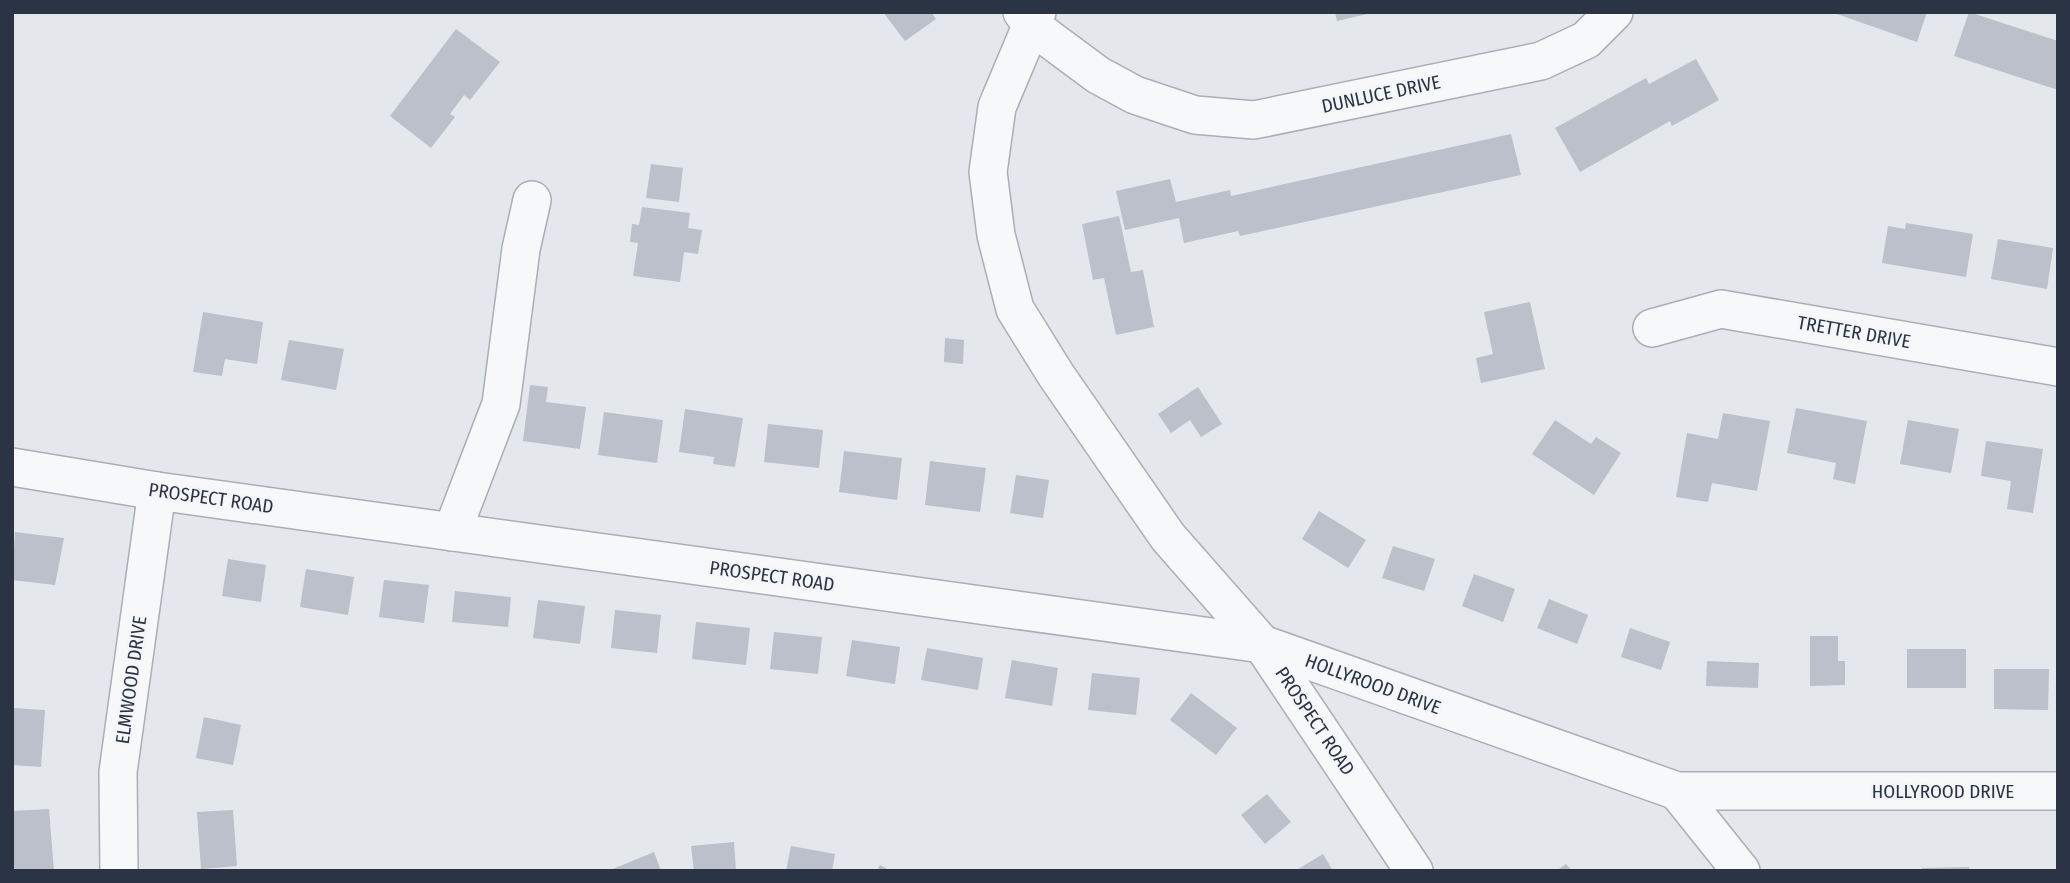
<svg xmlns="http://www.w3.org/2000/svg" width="2070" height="883" viewBox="0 0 2070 883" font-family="'Fira Sans Condensed',sans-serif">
	<rect width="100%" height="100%" fill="#e4e7ec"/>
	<g fill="#bbc0ca">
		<path d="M883,12H931L936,19L905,41Z"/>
		<path d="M1335,12H1372V13L1337,21Z"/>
		<path d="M1831,12H1927L1917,42Z"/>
		<path d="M1969,12L2058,41V90L1954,56Z"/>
		<path d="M456,29L500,62L470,100L464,95L450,114L455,117L431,148L390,116Z"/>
		<path d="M1696,59L1719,100L1672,126L1670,121L1580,172L1555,128L1646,78L1649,84Z"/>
		<path d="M1511,134L1521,175L1240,236L1238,231L1184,243L1179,218L1125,230L1116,191L1170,179L1176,202L1230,190L1231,196Z"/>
		<path d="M651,164L683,168L679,202L646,198Z"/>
		<path d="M642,207L690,213L688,228L702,230L698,254L684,252L680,282L633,276L638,243L630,242L632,224L639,225Z"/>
		<path d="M1119,216L1131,272L1143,270L1154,327L1116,335L1104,278L1093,280L1082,224Z"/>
		<path d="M1906,223L1973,234L1966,277L1882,263L1888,226L1905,229Z"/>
		<path d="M1998,239L2053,248L2047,289L1991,279Z"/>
		<path d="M1530,302L1545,369L1481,383L1476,358L1493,354L1484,312Z"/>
		<path d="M203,312L263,322L257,364L225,359L222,376L193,372Z"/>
		<path d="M945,338L964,340L963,364L944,362Z"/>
		<path d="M289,340L344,349L336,390L281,380Z"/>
		<path d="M530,385L548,387L546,402L586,407L580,449L523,441Z"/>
		<path d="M1198,387L1222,424L1201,437L1190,420L1171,433L1158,414Z"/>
		<path d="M1796,408L1867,421L1855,484L1833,479L1836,463L1787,453Z"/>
		<path d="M685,409L743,418L735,467L713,464L714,457L679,452Z"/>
		<path d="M604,412L663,420L657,463L598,455Z"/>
		<path d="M1723,413L1770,421L1757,491L1712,483L1708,502L1676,497L1687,433L1718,439Z"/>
		<path d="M1555,420L1591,444L1596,437L1621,453L1594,495L1532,454Z"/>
		<path d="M1908,420L1959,429L1951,473L1900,464Z"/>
		<path d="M768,424L823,430L819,468L764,462Z"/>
		<path d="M1986,441L2043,449L2033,513L2007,509L2011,481L1981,476Z"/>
		<path d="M844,451L902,458L897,500L839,492Z"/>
		<path d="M930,461L986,468L980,512L925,505Z"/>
		<path d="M1016,475L1049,480L1043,518L1010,513Z"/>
		<path d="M1319,511L1366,540L1348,568L1302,539Z"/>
		<path d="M15,532L64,538L55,585L12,580Z"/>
		<path d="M1393,546L1435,559L1424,591L1382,578Z"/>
		<path d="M228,559L266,565L261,602L222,596Z"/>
		<path d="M306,569L354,577L348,615L300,607Z"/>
		<path d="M1474,574L1515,589L1503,622L1462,606Z"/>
		<path d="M384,580L429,585L424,623L379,617Z"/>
		<path d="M455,591L511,597L508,627L452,622Z"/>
		<path d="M1549,599L1588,615L1577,644L1537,628Z"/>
		<path d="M538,600L585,606L580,644L533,638Z"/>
		<path d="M615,610L661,615L657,653L611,648Z"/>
		<path d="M696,622L750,628L746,665L692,659Z"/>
		<path d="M1630,628L1670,642L1661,670L1621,657Z"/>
		<path d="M774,632L822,637L818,674L770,669Z"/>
		<path d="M1810,636H1838V661H1845V685L1810,686Z"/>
		<path d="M852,640L900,647L895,684L846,676Z"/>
		<path d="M927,648L983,658L978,690L921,680Z"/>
		<rect x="1907" y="649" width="59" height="39"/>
		<path d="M1012,660L1058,668L1052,706L1005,698Z"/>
		<path d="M1707,661L1759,663L1758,688L1706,686Z"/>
		<path d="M1994,669H2049L2048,710L1994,709Z"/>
		<path d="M1092,673L1140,678L1136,715L1088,710Z"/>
		<path d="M1191,693L1237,728L1216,755L1170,720Z"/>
		<path d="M12,708L45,710L41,767L12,765Z"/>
		<path d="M204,717L241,725L233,765L196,758Z"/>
		<path d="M1267,794L1291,822L1265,844L1241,815Z"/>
		<path d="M49,809L54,871H12V811Z"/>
		<path d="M233,810L237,866L201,869L197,812Z"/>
		<path d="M734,842L736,871H694L691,846Z"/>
		<path d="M791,846L835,854L832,871H786Z"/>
		<path d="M654,852L661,871H608Z"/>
		<path d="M1323,854L1333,871H1295Z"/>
		<path d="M1566,864L1572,871H1556Z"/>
		<path d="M880,865L891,871H877Z"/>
		<path d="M1969,867L1970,871H1922V868Z"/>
	</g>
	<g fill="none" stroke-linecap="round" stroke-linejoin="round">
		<defs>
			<g id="minor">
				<path d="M1022,12L1032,26L1098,75L1135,95L1195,115L1254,120L1541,61L1586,40L1614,12"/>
				<path d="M1037,12L997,107L988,172L996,235L1015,309L1056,375L1168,537L1262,644L1414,871"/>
				<path d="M1652,328L1721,309L2058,367"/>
				<path d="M12,467L157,491L1262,644L1677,791H2058"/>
				<path d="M452,532L501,404L521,249L532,200"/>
				<path d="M1677,791L1741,871"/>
				<path d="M119,871L118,772L157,491"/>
			</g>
		</defs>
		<use href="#minor" stroke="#a9aeb7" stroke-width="40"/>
		<use href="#minor" stroke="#f7f8fa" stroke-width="37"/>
	</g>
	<g text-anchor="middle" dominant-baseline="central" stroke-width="5" stroke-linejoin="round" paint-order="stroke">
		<g font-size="19" fill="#2b3445" stroke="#f4f6f9">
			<text transform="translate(1381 94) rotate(-12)">DUNLUCE DRIVE</text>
			<text transform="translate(1854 332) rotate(10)">TRETTER DRIVE</text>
			<text transform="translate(211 498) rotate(8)">PROSPECT ROAD</text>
			<text transform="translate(772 576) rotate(8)">PROSPECT ROAD</text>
			<text transform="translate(131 680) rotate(-82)">ELMWOOD DRIVE</text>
			<text transform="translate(1373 684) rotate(20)">HOLLYROOD DRIVE</text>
			<text transform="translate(1315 721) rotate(56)">PROSPECT ROAD</text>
			<text x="1943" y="791">HOLLYROOD DRIVE</text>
		</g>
	</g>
	<rect width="2070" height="883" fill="none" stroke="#2b3445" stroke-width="28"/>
</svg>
